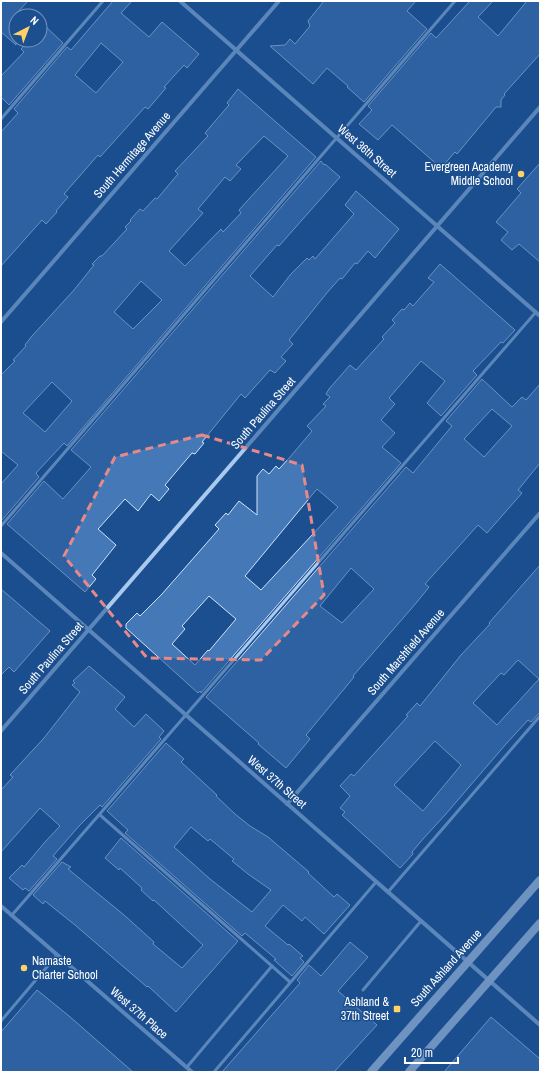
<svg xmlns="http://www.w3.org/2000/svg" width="541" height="1073" viewBox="0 0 541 1073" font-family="'Archivo Narrow',sans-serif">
	<rect width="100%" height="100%" fill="#1b4f8f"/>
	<g fill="#4478b7" stroke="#cfe3fa" fill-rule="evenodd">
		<path d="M1,1H28L16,14V45L1,32Z"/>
		<path d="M113,1H132L121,13L149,37L162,22L199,54L187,68L184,65L164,87L166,88L148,109L145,107L100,157L98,155L64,194L68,197L56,211L57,212L46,224L42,220L1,266V132L18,113L14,109L67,47L71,50ZM101,43L123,62L96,93L75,75Z"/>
		<path d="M324,1H416L407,11L427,29L364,102L347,87L348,86L327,68L313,84L270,46L285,45L290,39L295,44L310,26L308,21Z"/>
		<path d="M470,1H493L478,17L498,36L527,1H540V54L504,94L505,95L501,100V107H496L457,154L455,152L441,168L392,125L378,140L359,124L372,110L368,106L431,33L436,38Z"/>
		<path d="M44,25L63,43L9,105L1,97V76L24,52L21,49L30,40H40V30Z"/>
		<path d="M238,89L316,157L67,446L64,443L36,473L39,477L2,520L1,518V484L18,465L1,451V375L15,361L13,360L26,346L25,345L32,336L74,290L94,265L92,264L100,256H102L127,229L125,227L131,221L130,220L140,209L143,211L155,198L157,199L178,174L175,171L208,136L205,133L229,105L227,103ZM264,136L288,156L239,210L241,213L223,232L221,229L185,266L169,251L203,213L198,209L225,177L230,181L241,169L236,165ZM141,281L162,300L133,329L114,312ZM52,382L72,401L45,432L23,413Z"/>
		<path d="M321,161L324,165L325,164L340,177L279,246L277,245L250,276L273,297L291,274L307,258L309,260L313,256L315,259L354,214L345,205L356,191L399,229L375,258L368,251L357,264L355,263L342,279L340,278L326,294L289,340L293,344L281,357L286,361L275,373L270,370L245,398L241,394L202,442L204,443L195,454L192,453L165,485L169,489L159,501L151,494L138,511L125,499L98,529L116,545L92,575L96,579L85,592L7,524L44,481L63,499L91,467L71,450Z"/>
		<path d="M540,163V262L519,244L512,250L501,240L508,232L496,222L521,193L517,189Z"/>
		<path d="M440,264L515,330L503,343L501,342L473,371L477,375L441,416L427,403L445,381L421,361L389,398L395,404L381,420L395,433L382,447L401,463L201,693L200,691L198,693L126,628V624L137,613L140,616L162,594L219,529L215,525L226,513L228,515L239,501L257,515V476L263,469L269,474L276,466L279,469L290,457L312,431L307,426L326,406L323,404L330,397L326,394L329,389L350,365L356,370L384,339L382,337L395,323L392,320L402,309L404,310L410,303L413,306L434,282L428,278ZM317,489L338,507L261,590L245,576ZM209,596L236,619L209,651L208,650L195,665L172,644L185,629L182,626Z"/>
		<path d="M482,379L512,407L522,397L526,400L540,384V463L518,490L522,493L487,533L478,525L425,584L429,587L417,602L353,676L354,677L306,735L310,739L286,768L258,744L259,743L206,697L406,467L413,473L452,426L446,421ZM492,409L512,426L484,457L464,439ZM351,568L374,589L342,623L320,606Z"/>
		<path d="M540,565V712L531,722L528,720L506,744L445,815L423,839L412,852L413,854L400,868L342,815L345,812L340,808L350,796L340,786L351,774L354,776L408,716L406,715L417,703L420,706L461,655L490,624L489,623ZM518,660L539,679L497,725L473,703L501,673L504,675ZM435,741L461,765L423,811L394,785Z"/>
		<path d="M1,589L50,631L14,672L9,667L1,675Z"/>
		<path d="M89,666L125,697L115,709L134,727L146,714L164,731L159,737L161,739L102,807L100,805L79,826L53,856L57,859L29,891L25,888L23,890L9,878L22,865L24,867L45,842L60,826L40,808L1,852V790L13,777L10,775L44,738L80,692L72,685L75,683L73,681Z"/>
		<path d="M166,743L184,759L181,762L217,795L216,796L235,814L250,826L268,837L309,872L308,873L334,897L337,894L350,905L324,934L305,917L302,921L283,905L265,926L288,945L289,944L303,956L300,958L304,962L292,976L274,960L276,959L251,938L245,933L242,936L125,833L128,830L107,811ZM191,827L208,841L210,839L234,859L232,861L248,874L271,890L252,912L210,879L174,847Z"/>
		<path d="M121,838L238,941L176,1012L148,986L147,987L75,925L45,901L43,904L33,895L62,862L71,867L68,869L124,915L154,942L153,944L182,968L203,945L154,900L153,901L141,890L142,888L120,868L119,870L105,858Z"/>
		<path d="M350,942L368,957L338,991L377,1025L334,1072H222L300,983L297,980L309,965L321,976Z"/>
		<path d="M37,990L69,1016L133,1072H1V1032Z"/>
		<path d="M491,1017L540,1059V1072H444Z"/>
	</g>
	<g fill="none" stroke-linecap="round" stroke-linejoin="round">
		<g stroke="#a9c9ee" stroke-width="3">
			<path d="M1,119L103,1"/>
			<path d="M1,526L455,1"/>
			<path d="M100,815L290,982"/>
			<path d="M388,892L540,716"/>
			<path d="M12,915L536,312"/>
			<path d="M363,990L421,921"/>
			<path d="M1,1021L57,955"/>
			<path d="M187,1067L272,966"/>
			<path d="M214,1072L376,882"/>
		</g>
		<g stroke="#a9c9ee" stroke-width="4">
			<path d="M180,1L540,316"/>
			<path d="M1,322L279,1"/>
			<path d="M1,553L540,1025"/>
			<path d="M1,731L540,107"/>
			<path d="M287,804L540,513"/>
			<path d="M1,906L192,1072"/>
		</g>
		<g stroke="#d6e6fa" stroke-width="8">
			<path d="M371,1072L540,880"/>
			<path d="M409,1072L540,923"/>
		</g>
	</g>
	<path d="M0 0H541V1073H0ZM202,435L302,465L324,595L261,660L147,658L64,556L115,457Z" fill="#1b4f8f" fill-opacity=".55" fill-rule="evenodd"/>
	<path fill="none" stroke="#e88989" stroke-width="3" stroke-dasharray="8 5" stroke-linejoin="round" d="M202,435L302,465L324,595L261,660L147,658L64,556L115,457Z"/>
	<g fill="#ffd166" stroke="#1b4f8f" stroke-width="1.5">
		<circle cx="521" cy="174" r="4"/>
		<circle cx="24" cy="968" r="4"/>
		<rect x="393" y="1005" width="8" height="8" rx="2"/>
	</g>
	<g text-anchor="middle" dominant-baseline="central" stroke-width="3" stroke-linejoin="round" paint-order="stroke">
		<g font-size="12" fill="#fff" stroke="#1b4f8f">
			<text transform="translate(367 151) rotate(41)">West 36th Street</text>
			<text transform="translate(132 155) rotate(-49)">South Hermitage Avenue</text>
			<text transform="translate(263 413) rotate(-49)">South Paulina Street</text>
			<text transform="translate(406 652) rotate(-49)">South Marshfield Avenue</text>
			<text transform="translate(51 658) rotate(-49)">South Paulina Street</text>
			<text transform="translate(277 782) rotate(41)">West 37th Street</text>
			<text transform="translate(446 968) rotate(-48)">South Ashland Avenue</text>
			<text transform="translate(139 1013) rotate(41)">West 37th Place</text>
		</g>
		<g font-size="12" fill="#fff" stroke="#1b4f8f" text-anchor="end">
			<text x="513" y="167">Evergreen Academy<tspan x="513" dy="14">Middle School</tspan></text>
			<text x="32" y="961" text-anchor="start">Namaste<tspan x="32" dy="14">Charter School</tspan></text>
			<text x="389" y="1002">Ashland &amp;<tspan x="389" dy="14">37th Street</tspan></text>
		</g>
	</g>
	<rect width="541" height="1073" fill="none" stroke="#ffffff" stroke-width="4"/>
	<g transform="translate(28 28) rotate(42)"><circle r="19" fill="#1b4f8f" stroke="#7695bc"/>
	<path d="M0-3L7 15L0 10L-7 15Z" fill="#ffd166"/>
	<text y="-6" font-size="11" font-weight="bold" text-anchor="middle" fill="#ffffff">N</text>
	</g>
	<path d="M405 1057v6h53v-6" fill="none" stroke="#ffffff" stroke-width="2"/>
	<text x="411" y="1057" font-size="12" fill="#ffffff" stroke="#1b4f8f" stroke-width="3" paint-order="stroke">20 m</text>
</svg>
